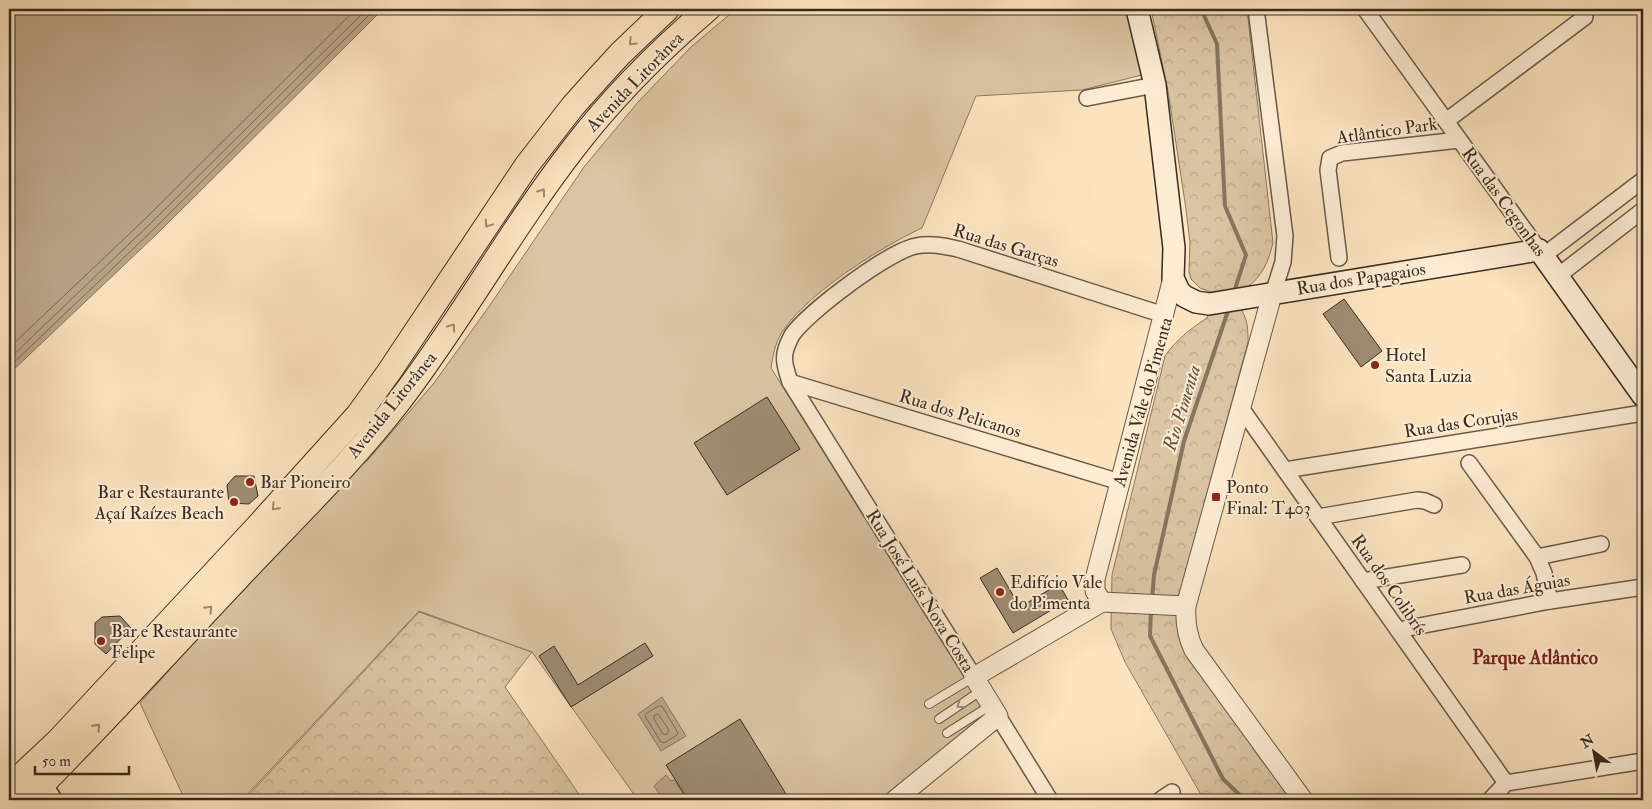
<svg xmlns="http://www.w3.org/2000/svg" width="1652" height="809" viewBox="0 0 1652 809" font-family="'IM FELL Double Pica',serif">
	<defs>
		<pattern id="forest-crowns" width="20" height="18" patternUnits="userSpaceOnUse" patternTransform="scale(1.25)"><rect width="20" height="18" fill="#dbc5a4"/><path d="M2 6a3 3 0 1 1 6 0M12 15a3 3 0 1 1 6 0" fill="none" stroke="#bda98d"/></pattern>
	</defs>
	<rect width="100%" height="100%" fill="#fce4bf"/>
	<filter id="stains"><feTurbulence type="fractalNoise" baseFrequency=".004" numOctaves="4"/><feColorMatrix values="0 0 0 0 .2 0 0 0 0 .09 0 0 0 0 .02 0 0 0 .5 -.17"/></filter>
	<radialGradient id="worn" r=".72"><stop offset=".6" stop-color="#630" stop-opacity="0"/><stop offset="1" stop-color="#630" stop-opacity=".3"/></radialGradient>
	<g fill="url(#forest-crowns)" stroke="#8a7862">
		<path d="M1151,9H1247L1273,243C1268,262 1263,276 1246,288L1242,311C1248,321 1248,330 1248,342L1180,593L1178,618L1192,657L1261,760L1293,800H1204L1125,662L1111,629L1112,575L1165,356C1176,340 1190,329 1207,318L1213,293L1200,288L1191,279L1189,272L1190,243L1186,209L1168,91Z"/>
		<path d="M419,612L532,652L505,687L583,800H244Z"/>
	</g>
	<path fill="#dbc5a4" stroke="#8a7862" d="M736,9H1130L1146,74L1082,90L976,96L922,228C881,247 811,291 785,328C776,339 773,354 771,368L988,715L881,800H638L532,652L419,611L242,800H185L140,703L330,489L368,460L434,383L488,308L584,167L639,101L691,47Z"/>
	<g fill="#baa589" stroke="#86755f">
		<path d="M9,9H383L159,232L9,374Z"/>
		<path d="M662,697L686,736L661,751L638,714Z"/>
		<path d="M666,775L671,781L674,780L687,800H663L654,786Z"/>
	</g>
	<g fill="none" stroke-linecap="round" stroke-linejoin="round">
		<g stroke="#7a6855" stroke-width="1">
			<path d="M9,348L146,218L356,9"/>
			<path d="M9,359L151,223L367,9"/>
			<path d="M9,367L155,228L375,9"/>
			<path d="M659,706H662L678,733L677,735L664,743L661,742L645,716L646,714Z"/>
			<path d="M658,714L669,730L666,735L663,734L654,719V716Z"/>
		</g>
		<g stroke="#86755f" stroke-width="4">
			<path d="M1201,9L1217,44L1225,206L1246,255L1234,292"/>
			<path d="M1152,600L1154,575L1184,441L1229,308"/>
			<path d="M1151,609L1150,636L1223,779L1245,800"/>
		</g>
	</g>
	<g fill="#9e8c73" stroke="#392c21">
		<path d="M1344,299L1382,351L1361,367L1323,314Z"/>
		<path d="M767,397L800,449L727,495L694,443Z"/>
		<path d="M235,476H254L258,496L249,504L229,503L227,485Z"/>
		<path d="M997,568L1020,607L1059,584L1068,600L1013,633L980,578Z"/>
		<path d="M120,616L131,628L106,654L95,644V623L102,617Z"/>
		<path d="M645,643L653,656L571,707L539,656L554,646L578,685Z"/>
		<path d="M740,719L786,794L776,800H688L666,765Z"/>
	</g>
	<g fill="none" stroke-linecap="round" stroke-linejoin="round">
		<defs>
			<g id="service">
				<path d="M929,704L974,677"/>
				<path d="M939,719L982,690"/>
				<path d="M947,733L991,705"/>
			</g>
			<g id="minor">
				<path d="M1256,9L1285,236L1283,262L1271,300"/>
				<path d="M1365,9L1539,250"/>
				<path d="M1087,98L1155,85"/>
				<path d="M1446,121L1585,17L1579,9"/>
				<path d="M1543,256L1643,180"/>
				<path d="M1339,258L1328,170L1330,158L1342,153L1459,140"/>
				<path d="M1558,276L1643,210"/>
				<path d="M790,382L1120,482"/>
				<path d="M1241,408L1506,783"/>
				<path d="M1469,463L1537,557L1601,544"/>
				<path d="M1285,470L1643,413"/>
				<path d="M1318,517L1417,500L1425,501L1434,505"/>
				<path d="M1537,557L1544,573L1550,601"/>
				<path d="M1363,581L1462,565"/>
				<path d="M1398,630L1550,601L1643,587"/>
				<path d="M974,677L790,382C787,372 782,360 786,349C787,345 790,339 792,335C808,312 889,251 916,246C930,243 944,246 958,249L1164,315"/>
				<path d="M998,716L1050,800"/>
				<path d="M1160,800L1172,792"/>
				<path d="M1490,800L1506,783L1643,761"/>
			</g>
			<g id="tertiary">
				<path d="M1270,302L1186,606C1185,622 1187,636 1194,650L1303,800"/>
				<path d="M1102,602L1095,591V579L1173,278"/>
				<path d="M1102,602L1186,606"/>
				<path d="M895,800L998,716L974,677L1102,602"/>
			</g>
			<g id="secondary">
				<path d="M1137,9L1155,85L1174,248L1173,278L1179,291L1184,296L1196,302L1209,304L1539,250L1643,396"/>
				<path d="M42,786L51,800"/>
			</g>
			<g id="primary">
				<path d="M9,787L58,741L257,527L358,415L389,372L527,165L573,106L598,78L620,54L667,9"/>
				<path d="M27,800C99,728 167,653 237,579C292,520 351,464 400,400C462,319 511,229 573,149C612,98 659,51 708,9"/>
			</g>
		</defs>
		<use href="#service" stroke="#6a5a48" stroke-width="10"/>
		<use href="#minor" stroke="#6a5a48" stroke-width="18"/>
		<use href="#tertiary" stroke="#6a5a48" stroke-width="21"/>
		<use href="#secondary" stroke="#392c21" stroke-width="24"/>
		<use href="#primary" stroke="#392c21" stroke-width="26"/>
		<use href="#service" stroke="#fdedd5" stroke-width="8"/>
		<use href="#minor" stroke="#fdedd5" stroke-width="15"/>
		<use href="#tertiary" stroke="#fdedd5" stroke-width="19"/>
		<use href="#secondary" stroke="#fdedd5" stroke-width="21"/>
		<use href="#primary" stroke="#fce4bf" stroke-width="24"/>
	</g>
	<defs><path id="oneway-chevron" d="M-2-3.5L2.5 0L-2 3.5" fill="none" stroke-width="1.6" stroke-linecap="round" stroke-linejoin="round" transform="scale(1.25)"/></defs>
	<g stroke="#9a8870">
		<use href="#oneway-chevron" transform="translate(632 42) rotate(136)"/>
		<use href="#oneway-chevron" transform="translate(542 192) rotate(-54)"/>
		<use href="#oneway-chevron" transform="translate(488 224) rotate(124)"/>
		<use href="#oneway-chevron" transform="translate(452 327) rotate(-56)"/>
		<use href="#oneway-chevron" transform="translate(275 507) rotate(133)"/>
		<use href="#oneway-chevron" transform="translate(209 609) rotate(-47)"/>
		<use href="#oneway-chevron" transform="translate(97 727) rotate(-47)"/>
	</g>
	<use stroke="#9b8c7b" href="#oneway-chevron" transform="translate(960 705) rotate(146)"/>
	<g fill="#8f2418" stroke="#fdedd5" stroke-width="2">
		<circle cx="1375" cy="365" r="5"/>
		<circle cx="250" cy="482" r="5"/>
		<rect x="1211" y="492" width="10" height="10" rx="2.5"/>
		<circle cx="234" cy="502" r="5"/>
		<circle cx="1000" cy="592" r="5"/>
		<circle cx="101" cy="641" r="5"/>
	</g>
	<g text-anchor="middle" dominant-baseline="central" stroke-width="4" stroke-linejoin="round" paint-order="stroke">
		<g font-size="18" fill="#392c21" stroke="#fdedd5">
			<text transform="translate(635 82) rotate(-46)">Avenida Litorânea</text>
			<text transform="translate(1387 131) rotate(-8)">Atlântico Park</text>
			<text transform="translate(1504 202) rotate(54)">Rua das Cegonhas</text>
			<text transform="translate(1006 246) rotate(17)">Rua das Garças</text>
			<text transform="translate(1361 279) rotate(-9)">Rua dos Papagaios</text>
			<text transform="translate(1143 402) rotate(-74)">Avenida Vale do Pimenta</text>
			<text transform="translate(392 405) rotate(-51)">Avenida Litorânea</text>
			<text transform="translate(960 414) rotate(17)">Rua dos Pelicanos</text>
			<text transform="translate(1461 423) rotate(-9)">Rua das Corujas</text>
			<text transform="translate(1389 585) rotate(55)">Rua dos Colibrís</text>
			<text transform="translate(1517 589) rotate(-10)">Rua das Águias</text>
			<text transform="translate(920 591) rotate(58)">Rua José Luís Nova Costa</text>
		</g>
		<g font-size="18" fill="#392c21" stroke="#fdedd5" text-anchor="start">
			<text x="1385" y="355">Hotel<tspan x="1385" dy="21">Santa Luzia</tspan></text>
			<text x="260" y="482">Bar Pioneiro</text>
			<text x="1226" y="487">Ponto<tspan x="1226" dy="21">Final: T403</tspan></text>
			<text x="224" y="492" text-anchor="end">Bar e Restaurante<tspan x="224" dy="21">Açaí Raízes Beach</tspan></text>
			<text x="1010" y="582">Edifício Vale<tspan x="1010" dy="21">do Pimenta</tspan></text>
			<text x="111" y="631">Bar e Restaurante<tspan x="111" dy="21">Felipe</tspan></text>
		</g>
		<g font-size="19" font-style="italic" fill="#605040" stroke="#fdedd5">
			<text transform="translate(1182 408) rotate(-73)">Rio Pimenta</text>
		</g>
		<g font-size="19" font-weight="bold" fill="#7a1f14" stroke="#fdedd5">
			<text x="1535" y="658">Parque Atlântico</text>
		</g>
	</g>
	<rect width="1652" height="809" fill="none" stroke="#fce4bf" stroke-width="30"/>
	<rect x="10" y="10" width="1632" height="789" fill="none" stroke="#392c21" stroke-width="2.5"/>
	<rect x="15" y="15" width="1622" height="779" fill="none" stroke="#392c21"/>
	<g transform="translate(1594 752) rotate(328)" stroke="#fdedd5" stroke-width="4" paint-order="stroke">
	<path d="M0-4L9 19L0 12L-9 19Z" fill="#392c21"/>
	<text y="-8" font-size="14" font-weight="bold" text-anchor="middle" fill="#392c21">N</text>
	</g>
	<path d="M35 766v8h94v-8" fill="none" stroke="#392c21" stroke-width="2.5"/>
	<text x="42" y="766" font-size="15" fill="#392c21" stroke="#fdedd5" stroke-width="4" paint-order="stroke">50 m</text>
	<rect width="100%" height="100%" filter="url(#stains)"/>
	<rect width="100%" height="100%" fill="url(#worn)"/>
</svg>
